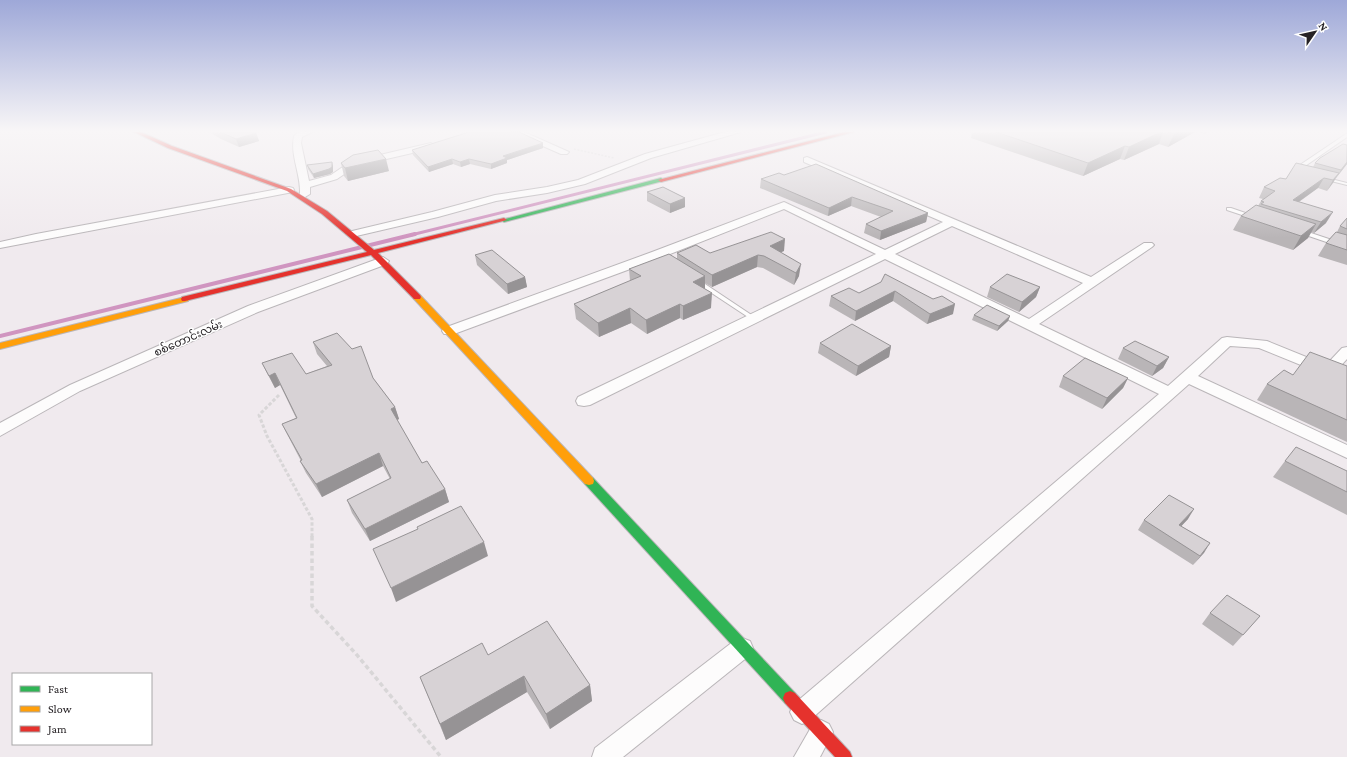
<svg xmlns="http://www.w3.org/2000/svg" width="1347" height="757" viewBox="0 0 1347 757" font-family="'Crimson Pro','Noto Sans Myanmar',serif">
	<rect width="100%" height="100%" fill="#f0eaee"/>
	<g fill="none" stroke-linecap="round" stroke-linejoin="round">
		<path stroke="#d095c0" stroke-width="3" d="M411,235L826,132"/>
		<path stroke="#d095c0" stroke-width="4" d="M0,336L415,234"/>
		<defs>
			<g id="lane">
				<path d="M1346,134H1347V137L1298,171H1294V169Z"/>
				<path d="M1323,177L1347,183V185L1323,179Z"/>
				<path d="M1227,208H1231L1257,217L1254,219L1227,210Z"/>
				<path d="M1302,230L1347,245V249L1300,233V231Z"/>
				<path d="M697,279L699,280L756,318L753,320L751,319L695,282L694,281Z"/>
			</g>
			<g id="street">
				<path d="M299,132H312L302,137L301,143L309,181L331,175L350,162L431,143L436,146L434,148L356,166L337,179L310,187V194L305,197L300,194C301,174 290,156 294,136Z"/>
				<path d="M511,132H524L569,152L567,154H561Z"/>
				<path d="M725,132H741L651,158L585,184L547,193L496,201L438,217L352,237L346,234L348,232L432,212L495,195L547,187L578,180L645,154Z"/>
				<path d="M807,157L1091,277L1144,243H1152L1154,245L1152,247L1039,324L1168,386L1222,338L1227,337L1267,341L1326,365L1342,348L1347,347V359L1333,374L1328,376L1259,348L1230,346L1198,376L1347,445V458L1189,384L810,720L802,724L794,720L790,712L794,704L1159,394L885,259L590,405L584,406L578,405L576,401L578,397L876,254L784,209L660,258L454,334H444L442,331L444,328L652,252L784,202L885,250L943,222L804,162V158ZM952,226L1083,283L1029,319L895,254Z"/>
				<path d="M289,187L293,188L294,190L293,192L0,248V242L36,234Z"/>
				<path d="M383,257L389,261L387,264L258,312L80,391L0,436V423L70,385L248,306Z"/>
				<path d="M742,638L750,641L753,648L750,655L623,757H592L595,748L734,641Z"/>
				<path d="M821,720L829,724L833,732L820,757H794L813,724Z"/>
			</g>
			<g id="fast">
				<path d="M661,178L664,180L663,181L504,222L501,220Z"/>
				<path d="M589,477L593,478L795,693L797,698L795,703L790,705L785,703L585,484L584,481L585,478Z"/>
			</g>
			<g id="slow">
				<path d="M414,295H420L593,478L594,481L593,484L589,485L585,484L414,299L413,297Z"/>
				<path d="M185,297H188L189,299L188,301L0,349V343Z"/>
			</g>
			<g id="jam">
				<path d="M134,132H141L172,146L291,189L327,211L374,250L504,218L507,220L378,253L420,295L421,297L420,299H414L371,255L185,301H182L181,299L182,297L367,252L322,214L287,191L168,148Z"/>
				<path d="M844,132H854L661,182L658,180Z"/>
				<path d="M790,691L795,693L850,752L852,757H835L785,703L783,698L785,693Z"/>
			</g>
		</defs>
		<use href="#lane" stroke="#bab6b9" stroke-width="2"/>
		<use href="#street" stroke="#bab6b9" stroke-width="2"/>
		<use href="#fast" stroke="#bab6b9" stroke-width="2"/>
		<use href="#slow" stroke="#bab6b9" stroke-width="2"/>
		<use href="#jam" stroke="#bab6b9" stroke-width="2"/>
		<path stroke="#d8d6d7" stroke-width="1.5" stroke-dasharray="2 1.5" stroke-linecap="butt" d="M574,149L614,158"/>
		<path stroke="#d8d6d7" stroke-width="3" stroke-dasharray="3.5 2" stroke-linecap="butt" d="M279,395L259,415L267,436L312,519V537"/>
		<path stroke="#d8d6d7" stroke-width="3.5" stroke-dasharray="4.5 3" stroke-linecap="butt" d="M312,536V606L357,655L441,757"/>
		<use href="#lane" fill="#fdfcfc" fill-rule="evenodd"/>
		<use href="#street" fill="#fdfcfc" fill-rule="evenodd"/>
		<use href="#fast" fill="#30b455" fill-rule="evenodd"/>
		<use href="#slow" fill="#ff9f0a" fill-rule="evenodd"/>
		<use href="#jam" fill="#e5322d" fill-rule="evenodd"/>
	</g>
	<g fill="#b9b5b7">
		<path d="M209,132H256L259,141L239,147L221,139Z"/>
		<path d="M972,132H1195L1168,147L1159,144L1124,160L1120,159L1083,176L971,138Z"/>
		<path d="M1199,132H1208L1205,134Z"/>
		<path d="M543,143V148L507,160V163L491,169L470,164L461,167L453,164L429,172L413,155L412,150Z"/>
		<path d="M1347,145V164L1336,178H1335L1327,191L1318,188L1299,202L1326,223L1314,233L1311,232L1308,238L1293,250L1233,230L1241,216L1258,206L1261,201L1263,199L1259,198L1264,187L1286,179L1313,167L1315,163Z"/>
		<path d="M341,163L389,171L348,181L344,176Z"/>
		<path d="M307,165L333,166V172L330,174L314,178L308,169Z"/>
		<path d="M784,175L928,213L926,222L880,240L864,233L866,224L881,217L851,206L828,216L760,188L761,179Z"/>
		<path d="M647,192L685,198V207L670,213L647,201Z"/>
		<path d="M1347,218V265L1318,256L1326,243L1337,232L1340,226Z"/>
		<path d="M784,251L781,252L799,276L794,285L763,268L757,267L712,287L705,283V289L711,308L683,320L680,318L647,334L631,323L599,337L576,319L574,304L630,281L629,269L677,259V253H710Z"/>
		<path d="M475,255L525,277L527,287L508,294L477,265Z"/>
		<path d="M881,282L933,299L953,314L927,324L893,301L855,321L829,306L831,296L859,293Z"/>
		<path d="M990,287H1040L1036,297L1019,312L987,297Z"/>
		<path d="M974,315L1010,316L1008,321L997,331L972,320Z"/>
		<path d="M313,342L373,378L395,407L399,419L397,420L422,463L445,489L449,502L370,541L352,513L347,500L390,479L383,466L322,497L306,473L300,461H301L288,436L282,424L296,418L280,385L275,388L268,375L262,363L306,374L327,366L317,354Z"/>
		<path d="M820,343L891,346L889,357L856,376L818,353Z"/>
		<path d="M1123,348L1169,357L1163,368L1152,376L1118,359Z"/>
		<path d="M1347,366V442L1257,400L1267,384L1293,375Z"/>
		<path d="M1063,376L1128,378L1123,388L1102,409L1059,387Z"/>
		<path d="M1285,461L1347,471V515L1273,477Z"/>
		<path d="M1188,519L1181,526L1210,543L1193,565L1138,530L1144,520Z"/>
		<path d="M1210,613L1260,616L1233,646L1202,624Z"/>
		<path d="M488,655L590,685L592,701L550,729L527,692L446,740L420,677Z"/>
	</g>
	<g fill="#969395">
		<path d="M1161,132H1163L1159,144L1124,160L1129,147Z"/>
		<path d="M1177,132H1195L1168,147L1174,134Z"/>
		<path d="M256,133L259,141L239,147L236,139Z"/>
		<path d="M543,143V148L507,160V163L491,169V164L503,156Z"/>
		<path d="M1125,146L1120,159L1083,176L1088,163Z"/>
		<path d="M386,159L389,171L348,181L345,168Z"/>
		<path d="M452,159L453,164L429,172L428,167Z"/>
		<path d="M469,159L470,164L461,167L460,162Z"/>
		<path d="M332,162L333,166V172L330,174L314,178L313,174Z"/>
		<path d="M1347,162V164L1336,178L1341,170Z"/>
		<path d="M1339,173L1333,183L1327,191L1333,180Z"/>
		<path d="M1324,178L1318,188L1287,210L1293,200Z"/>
		<path d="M852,197L851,206L828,216L829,208Z"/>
		<path d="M685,198V207L670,213V204Z"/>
		<path d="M1333,212L1326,223L1314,233L1321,222Z"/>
		<path d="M928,213L926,222L880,240L881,231Z"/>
		<path d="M1316,224L1308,238L1293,250L1301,236Z"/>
		<path d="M785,239L784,251L769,257L770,246Z"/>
		<path d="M758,255L757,267L712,287V275Z"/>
		<path d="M801,264L799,276L794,285L796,273Z"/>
		<path d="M705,276V291L693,282Z"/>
		<path d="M525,277L527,287L508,294L507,284Z"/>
		<path d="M1040,287L1036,297L1019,312L1022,302Z"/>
		<path d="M895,291L893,301L855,321L856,311Z"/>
		<path d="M712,293L711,308L683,320V306Z"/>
		<path d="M680,304V318L647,334L646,320Z"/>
		<path d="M955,304L953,314L927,324L930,314Z"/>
		<path d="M630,308L631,323L599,337L598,323Z"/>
		<path d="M1010,316L1008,321L997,331L999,326Z"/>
		<path d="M891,346L889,357L856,376L858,366Z"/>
		<path d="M1169,357L1163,368L1152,376L1157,366Z"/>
		<path d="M275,373L280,385L275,388L269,376Z"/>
		<path d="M1128,378L1123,388L1102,409L1107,398Z"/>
		<path d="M395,407L399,419L395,421L391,409Z"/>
		<path d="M379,453L383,466L322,497L316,484Z"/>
		<path d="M445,489L449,502L370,541L365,529Z"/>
		<path d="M1194,509L1188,519L1173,535L1179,525Z"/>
		<path d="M484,542L488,556L396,602L391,588Z"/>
		<path d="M1210,543L1204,553L1193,565L1200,556Z"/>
		<path d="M524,676L527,692L446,740L440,724Z"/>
		<path d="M590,685L592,701L550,729L546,714Z"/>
	</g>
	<g fill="#d7d2d5" stroke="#969395">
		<path d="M220,132H256V133L236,139Z"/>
		<path d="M469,132H519L543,143L503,156L507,158L491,164L469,159L460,162L452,159L428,167L412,150Z"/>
		<path d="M996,132H1161L1129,147L1125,146L1088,163Z"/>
		<path d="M1168,132H1177L1174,134Z"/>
		<path d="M1343,144L1347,145V162L1341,170L1315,163L1320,158Z"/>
		<path d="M378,150L386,159L345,168L341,163L353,155Z"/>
		<path d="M332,162V167L329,169L313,174L307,165Z"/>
		<path d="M1296,163L1339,173L1333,180L1324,178L1293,200L1333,212L1321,222L1261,204L1264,202L1261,201L1275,191L1264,187L1280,178L1286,179Z"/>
		<path d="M816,164L928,213L881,231L866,224L893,211L852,197L829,208L761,179L779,173L784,175Z"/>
		<path d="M663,187L685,198L670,204L647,192Z"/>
		<path d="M1256,205L1316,224L1301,236L1241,216Z"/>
		<path d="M1347,218V229L1340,226Z"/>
		<path d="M771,232L785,239L770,246L801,264L796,273L764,256L758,255L712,275L677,253L696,245L710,253Z"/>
		<path d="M1336,232L1347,235V250L1326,243Z"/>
		<path d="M492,250L525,277L507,284L475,255Z"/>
		<path d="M669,254L705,276L693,282L712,293L683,306L680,304L646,320L630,308L598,323L574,304L641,276L629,269Z"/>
		<path d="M885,274L933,299L942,296L955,304L930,314L895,291L856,311L831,296L849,288L859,293L881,282Z"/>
		<path d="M1007,274L1040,287L1022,302L990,287Z"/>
		<path d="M987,305L1010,316L999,326L974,315Z"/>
		<path d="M852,324L891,346L858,366L820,343Z"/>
		<path d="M337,333L352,349L361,346L373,378L395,407L391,409L422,463L427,461L445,489L365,529L347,500L391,478L379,453L316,484L300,461L302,460L282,424L297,418L275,373L269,376L262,363L292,353L306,374L332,365L313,342Z"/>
		<path d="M1135,341L1169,357L1157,366L1123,348Z"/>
		<path d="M1310,352L1347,366V420L1267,384L1284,370L1293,375Z"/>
		<path d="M1085,358L1128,378L1107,398L1063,376Z"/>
		<path d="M1296,447L1347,471V492L1285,461Z"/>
		<path d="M1169,495L1194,509L1179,525L1210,543L1200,556L1144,520Z"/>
		<path d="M461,506L484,542L391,588L373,549L418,529L417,527Z"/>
		<path d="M1227,595L1260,616L1243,635L1210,613Z"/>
		<path d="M547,621L590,685L546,714L524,676L440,724L420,677L482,643L488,655Z"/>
	</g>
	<linearGradient id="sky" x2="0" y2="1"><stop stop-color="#9ea8d8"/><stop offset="0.55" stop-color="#f8f6f7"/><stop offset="1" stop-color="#f8f6f7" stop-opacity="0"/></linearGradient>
	<rect width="1347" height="238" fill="url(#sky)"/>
	<g text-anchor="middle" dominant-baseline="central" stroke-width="3" stroke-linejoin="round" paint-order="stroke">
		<g font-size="11" fill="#262225" stroke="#fff">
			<text transform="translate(188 338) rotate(-24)">စစ်တောင်းလမ်း</text>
		</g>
	</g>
	<rect x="12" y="673" width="140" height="72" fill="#ffffff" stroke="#a8a7a8"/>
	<rect x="20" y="686" width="20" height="6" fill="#30b455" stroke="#a8a7a8"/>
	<text x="48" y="693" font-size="12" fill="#262225">Fast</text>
	<rect x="20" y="706" width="20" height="6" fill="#ff9f0a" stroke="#a8a7a8"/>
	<text x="48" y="713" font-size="12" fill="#262225">Slow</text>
	<rect x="20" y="726" width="20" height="6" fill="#e5322d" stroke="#a8a7a8"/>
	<text x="48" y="733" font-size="12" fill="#262225">Jam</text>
	<g transform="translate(1315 32) rotate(56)" stroke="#ffffff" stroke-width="3" paint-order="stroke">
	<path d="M0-3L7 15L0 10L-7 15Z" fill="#262225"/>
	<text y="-6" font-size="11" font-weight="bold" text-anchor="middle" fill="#262225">N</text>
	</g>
</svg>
